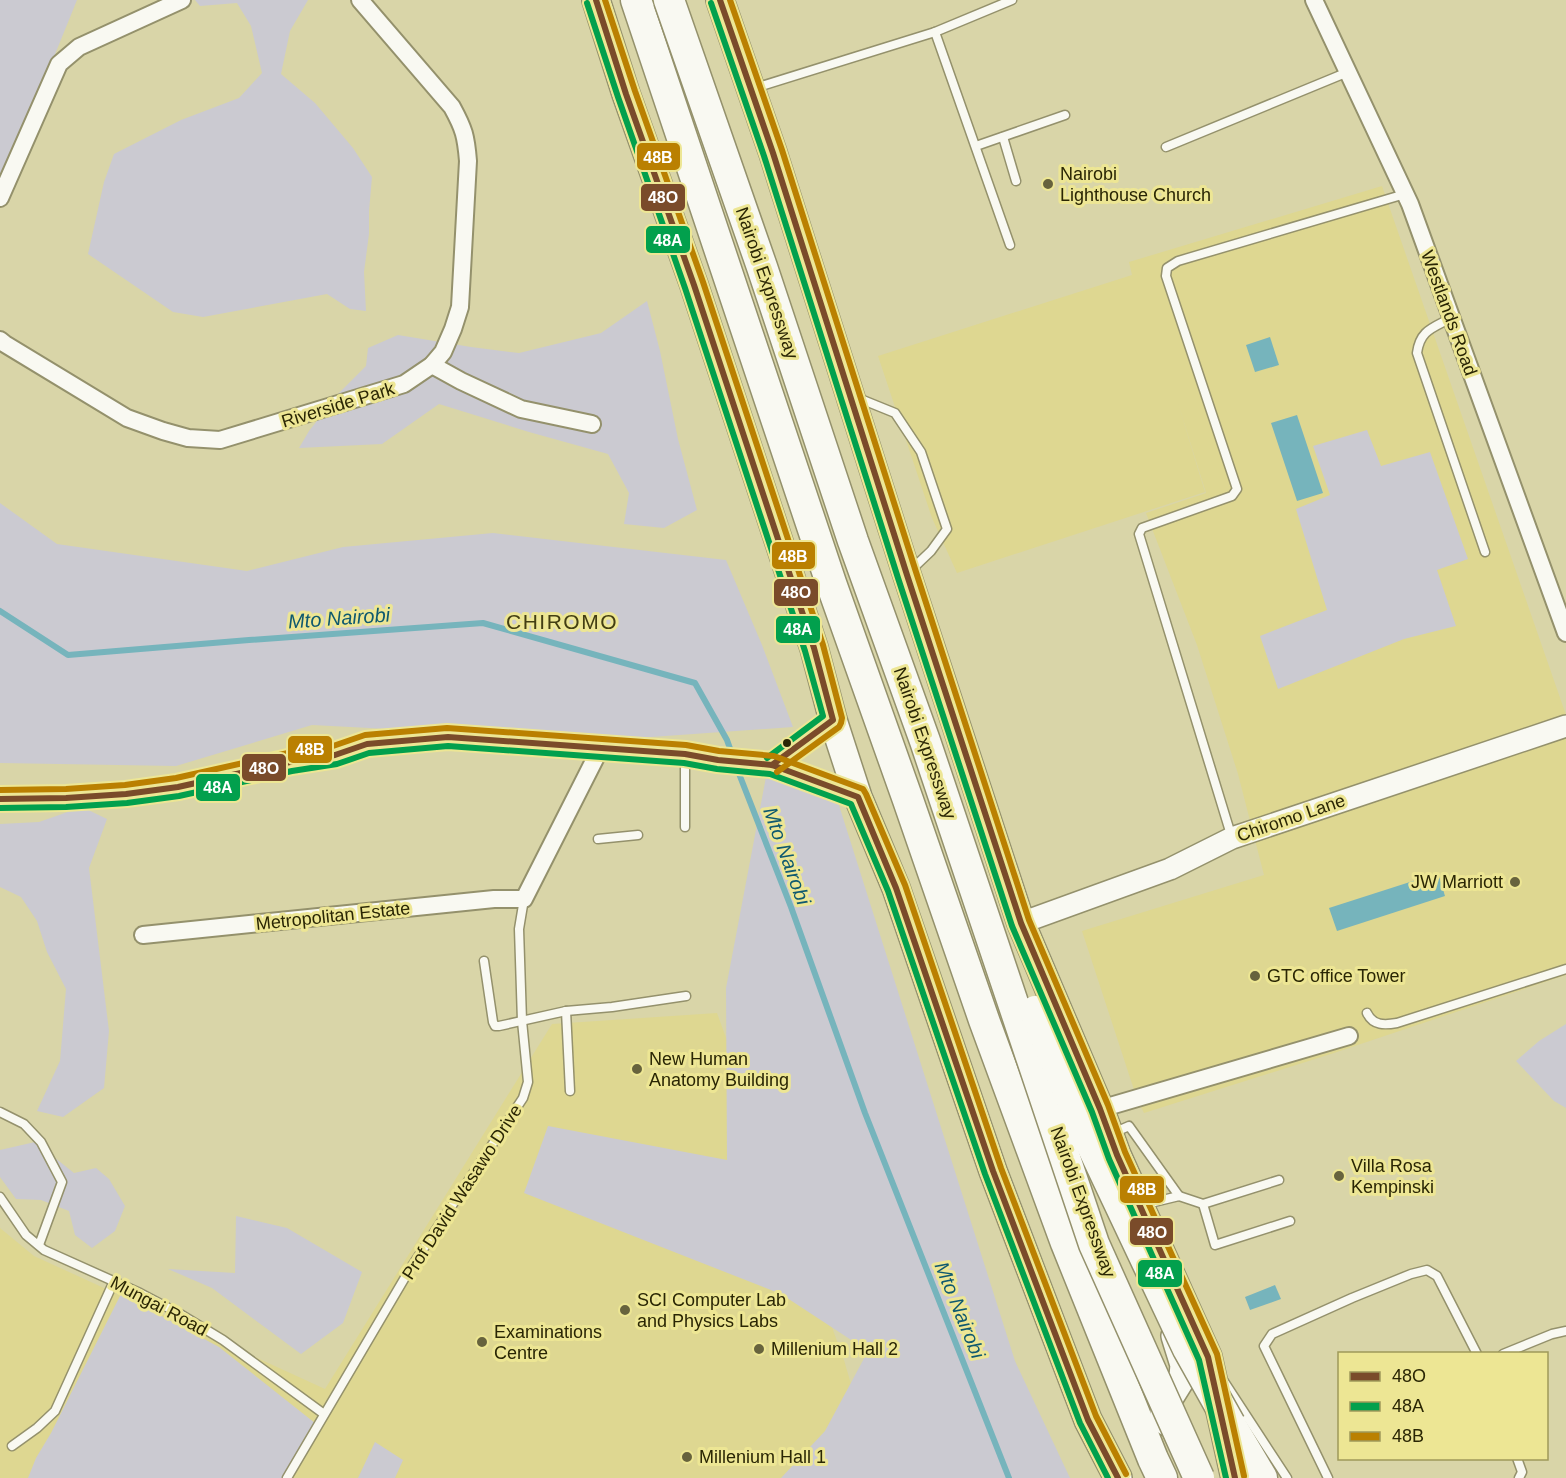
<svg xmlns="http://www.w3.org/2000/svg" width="1566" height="1478" viewBox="0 0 1566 1478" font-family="Arial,sans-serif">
	<rect width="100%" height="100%" fill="#d9d5a8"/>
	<g fill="#ded791">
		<path d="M1382,186L1566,715V975L1334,1053L1144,1113L1137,1099L1082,931L1264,875L1238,774L1197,645L1146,513L1206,493L1177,400L1205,492L957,573L932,518L878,356L1132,275L1129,262Z"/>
		<path d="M717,1013L844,1360L878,1478H0V1228L34,1256L325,1389L552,1024Z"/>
	</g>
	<g fill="#cbcad1">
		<path d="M0,0H77L30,116L0,194Z"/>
		<path d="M195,0H308L290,31L281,74L315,103L353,148L372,177L369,211V234L364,272L366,311L350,309L327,294L203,317L173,312L88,254L104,182L114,154L181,120L239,98L262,73L251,26L237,3L200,6Z"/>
		<path d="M647,301L660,351L678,439L697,510L664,528L624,524L629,493L608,454L529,432L439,404L382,444L299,448L309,431L339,393L366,366L368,348L398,335L471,347L519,353L601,333Z"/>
		<path d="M1367,430L1381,466L1430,452L1468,559L1437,570L1456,626L1404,639L1278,689L1260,636L1327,610L1296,509L1330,495L1313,446Z"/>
		<path d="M0,503L57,544L247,571L343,547L493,533L726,560L762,645L793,727L623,739L465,733L312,725L176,766L0,763Z"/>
		<path d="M766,777L831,780L1015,1361L1070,1478H781L825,1431L868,1351L781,1294L524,1193L548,1126L727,1160L726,988Z"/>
		<path d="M82,807L107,819L89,868L109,1031L104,1088L63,1117L37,1111L60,1061L66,989L47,952L37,921L21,897L0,887V824L39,822Z"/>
		<path d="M1566,1024V1108L1554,1101L1516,1061L1539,1041Z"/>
		<path d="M35,1142L74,1173L96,1168L109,1179L125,1206L115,1231L92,1248L75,1235L69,1211L41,1200L16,1199L0,1177V1150Z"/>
		<path d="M236,1216L287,1228L362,1272L343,1323L301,1354L212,1288L168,1269L235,1273Z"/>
		<path d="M121,1294L219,1347L320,1427L292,1478H28L36,1458L51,1433Z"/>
		<path d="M375,1442L403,1460L395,1478H358Z"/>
	</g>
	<g fill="#76b4bc">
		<path d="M1270,337L1279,365L1255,372L1246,345Z"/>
		<path d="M1297,415L1323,493L1297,501L1271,423Z"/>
		<path d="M1438,873L1445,896L1337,931L1329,908Z"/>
		<path d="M1275,1285L1281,1299L1250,1310L1245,1297Z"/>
	</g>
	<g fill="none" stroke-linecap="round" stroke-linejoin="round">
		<g stroke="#76b4bc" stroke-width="6">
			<path d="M0,611L68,655L249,640L483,623L695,683L727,740L733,757"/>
			<path d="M736,766L791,907L865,1113L1009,1478"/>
		</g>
		<defs>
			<g id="service">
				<path d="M935,32L1010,245"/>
				<path d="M755,88L935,32L1012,0"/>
				<path d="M1003,137L1016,181"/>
				<path d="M976,146L1065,115"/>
				<path d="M1166,147L1348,72"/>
				<path d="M1451,318C1433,328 1420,330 1417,353L1485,552"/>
				<path d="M858,398L895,413L921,452L947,529L931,551L910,571"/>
				<path d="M685,755V827"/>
				<path d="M1232,838L1139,534L1142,528L1232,496L1237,489L1166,276L1167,268L1178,261L1405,194"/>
				<path d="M598,839L638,835"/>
				<path d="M484,961L493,1022L495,1026H499L566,1011L612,1007L686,996"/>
				<path d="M566,1011L570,1091"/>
				<path d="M1367,1013C1373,1026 1385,1025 1397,1023L1566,969"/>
				<path d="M0,1112L24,1124L41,1142L62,1182L39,1245"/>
				<path d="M1113,1133L1129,1126L1179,1196"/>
				<path d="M0,1197L26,1235L44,1250L140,1293L180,1314L223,1340L324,1414"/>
				<path d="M1203,1204L1215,1245L1290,1221"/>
				<path d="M1142,1205L1179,1196L1203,1204L1279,1180"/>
				<path d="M1503,1354L1552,1334L1566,1331"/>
				<path d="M1223,1380L1287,1478"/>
				<path d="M12,1446L37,1428L55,1411L114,1281"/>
				<path d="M1517,1458L1522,1472L1519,1478"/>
				<path d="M287,1478L410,1269L523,1098L528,1082L522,1021L519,929L524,899"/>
				<path d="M1328,1478L1264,1346L1272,1334L1352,1298L1411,1274L1427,1270L1437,1276L1477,1354"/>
			</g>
			<g id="minor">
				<path d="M1314,0L1410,204L1566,633"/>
				<path d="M0,198L59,64L79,47L182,0"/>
				<path d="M0,340L5,344L127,418L163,431L188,438L220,440L404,384L432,365L443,352L453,329L460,307L468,161C466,136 464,129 452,107L360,0"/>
				<path d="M432,365L461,381L521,409L592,424"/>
				<path d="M143,935L494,899H524L600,749"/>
				<path d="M1100,1109L1349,1036"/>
			</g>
			<g id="tertiary">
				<path d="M772,765L833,720"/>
				<path d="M0,799L66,798L126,794L178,787L290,762L335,755L367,744L448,737L600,749L685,754L718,760L772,765L858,797"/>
				<path d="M1021,923L1170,869L1232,838L1566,726"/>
			</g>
			<g id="trunk">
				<path d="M596,0L626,94L694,285L814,648L833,720L858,797L896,888L993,1171L1088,1420L1118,1478"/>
				<path d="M720,0L773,153L907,575L1021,923L1100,1109L1117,1155L1208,1357L1235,1478"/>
				<path d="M1167,1422L1164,1413L1165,1405L1183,1376L1184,1365L1175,1336"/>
			</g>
			<g id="motorway">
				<path d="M636,0L831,583L908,800L984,1020L1066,1243L1153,1459L1162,1478"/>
				<path d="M1230,1424L1262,1478"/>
			</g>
		</defs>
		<use href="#service" stroke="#94916c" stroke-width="11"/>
		<use href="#minor" stroke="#94916c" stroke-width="20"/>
		<use href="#tertiary" stroke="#94916c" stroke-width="24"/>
		<use href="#trunk" stroke="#94916c" stroke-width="30"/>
		<use href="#motorway" stroke="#94916c" stroke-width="33"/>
		<use href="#service" stroke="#f9f9f2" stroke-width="8"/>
		<use href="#minor" stroke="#f9f9f2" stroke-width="16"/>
		<use href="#tertiary" stroke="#f9f9f2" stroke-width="21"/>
		<use href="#trunk" stroke="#f9f9f2" stroke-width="27"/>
		<use href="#motorway" stroke="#f9f9f2" stroke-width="30"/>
		<defs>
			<g id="motorway-bridge">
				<path d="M669,0L762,267L853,541L925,741L1094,1244L1199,1478"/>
				<path d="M1035,1011L1085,1131L1188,1349L1230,1424"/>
			</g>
		</defs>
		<use href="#motorway-bridge" stroke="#94916c" stroke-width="33" stroke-linecap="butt"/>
		<use href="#motorway-bridge" stroke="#f9f9f2" stroke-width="30"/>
		<defs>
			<g id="bus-1">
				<path d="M596,0L626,94L694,285L814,648L833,720L772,765"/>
				<path d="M720,0L773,153L907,575L1021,923L1100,1109L1117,1155L1208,1357L1235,1478"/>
				<path d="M0,799L66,798L126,794L178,787L290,762L335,755L367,744L448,737L685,754L718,760L772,765L858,797L896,888L993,1171L1088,1420L1118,1478"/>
			</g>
			<g id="bus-2">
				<path d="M587,3L618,97L685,288L805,651L823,716L767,758"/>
				<path d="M711,3L764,156L898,578L1012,926L1092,1112L1109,1159L1199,1360L1226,1478"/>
				<path d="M0,808L66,807L127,803L179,796L292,771L337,764L369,753L448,746L684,763L717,769L770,774L851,804L888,891L985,1174L1080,1423L1108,1478"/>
			</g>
			<g id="bus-3">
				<path d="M605,0L635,91L703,282L823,645L842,718L841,723L839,727L777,772"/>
				<path d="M730,0L782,150L916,572L1029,920L1108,1105L1125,1152L1217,1354L1244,1476"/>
				<path d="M0,790L66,789L125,785L176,778L288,753L333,746L365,735L447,728L686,745L719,751L774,756L863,789L866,794L905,885L1001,1168L1096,1416L1126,1474"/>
			</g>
		</defs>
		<use href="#bus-1" stroke="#ede694" stroke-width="10"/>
		<use href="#bus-2" stroke="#ede694" stroke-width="10"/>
		<use href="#bus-3" stroke="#ede694" stroke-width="10"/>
		<use href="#bus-1" stroke="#7a4b2a" stroke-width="6"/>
		<use href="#bus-2" stroke="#02a04d" stroke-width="6"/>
		<use href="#bus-3" stroke="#ba8001" stroke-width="6"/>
	</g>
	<g fill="#67633d" stroke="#ede694" stroke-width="2">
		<circle cx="1048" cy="184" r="6"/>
		<circle cx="1515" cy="882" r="6"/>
		<circle cx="1255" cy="976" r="6"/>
		<circle cx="637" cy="1069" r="6"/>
		<circle cx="1339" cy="1176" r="6"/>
		<circle cx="625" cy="1310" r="6"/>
		<circle cx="482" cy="1342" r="6"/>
		<circle cx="759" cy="1349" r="6"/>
		<circle cx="687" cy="1457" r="6"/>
	</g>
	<circle fill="#2a2604" stroke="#ede694" stroke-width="2" cx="787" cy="743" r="5"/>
	<g text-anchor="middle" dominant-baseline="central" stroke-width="6" stroke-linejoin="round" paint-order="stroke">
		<g font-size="18" fill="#2a2604" stroke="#ede694" text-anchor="start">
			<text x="1060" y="174">Nairobi<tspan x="1060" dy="21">Lighthouse Church</tspan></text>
			<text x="1503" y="882" text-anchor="end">JW Marriott</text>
			<text x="1267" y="976">GTC office Tower</text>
			<text x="649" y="1059">New Human<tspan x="649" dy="21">Anatomy Building</tspan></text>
			<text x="1351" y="1166">Villa Rosa<tspan x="1351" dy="21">Kempinski</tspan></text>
			<text x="637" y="1300">SCI Computer Lab<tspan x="637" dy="21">and Physics Labs</tspan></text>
			<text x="494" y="1332">Examinations<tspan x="494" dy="21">Centre</tspan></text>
			<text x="771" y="1349">Millenium Hall 2</text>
			<text x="699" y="1457">Millenium Hall 1</text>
		</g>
		<g font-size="18" fill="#2a2604" stroke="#ede694">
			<text transform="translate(767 283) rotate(71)">Nairobi Expressway</text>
			<text transform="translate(1449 313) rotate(70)">Westlands Road</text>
			<text transform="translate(338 405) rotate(-17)">Riverside Park</text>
			<text transform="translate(925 743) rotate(71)">Nairobi Expressway</text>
			<text transform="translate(1291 818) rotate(-19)">Chiromo Lane</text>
			<text transform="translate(333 916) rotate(-6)">Metropolitan Estate</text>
			<text transform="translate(462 1192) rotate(-57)">Prof David Wasawo Drive</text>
			<text transform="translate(1083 1202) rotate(70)">Nairobi Expressway</text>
			<text transform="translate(159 1306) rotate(28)">Mungai Road</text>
		</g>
		<g font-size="20" font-style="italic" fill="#0f596f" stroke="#ede694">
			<text transform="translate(339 618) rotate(-4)">Mto Nairobi</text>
			<text transform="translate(787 856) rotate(70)">Mto Nairobi</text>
			<text transform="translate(960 1310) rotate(68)">Mto Nairobi</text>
		</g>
		<g font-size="21" letter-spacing="1.5" fill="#433e13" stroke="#ede694">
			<text x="562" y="621">CHIROMO</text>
		</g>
	</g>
	<g stroke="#ede694" stroke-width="2">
		<rect x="636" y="142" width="45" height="29" rx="6" fill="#ba8001"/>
		<rect x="640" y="183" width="46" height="29" rx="6" fill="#7a4b2a"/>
		<rect x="645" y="225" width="46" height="29" rx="6" fill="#02a04d"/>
		<rect x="771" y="541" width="45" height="29" rx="6" fill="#ba8001"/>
		<rect x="773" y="578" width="46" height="29" rx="6" fill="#7a4b2a"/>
		<rect x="775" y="615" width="46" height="29" rx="6" fill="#02a04d"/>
		<rect x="287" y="735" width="46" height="29" rx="6" fill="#ba8001"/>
		<rect x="241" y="753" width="46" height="29" rx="6" fill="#7a4b2a"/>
		<rect x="195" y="773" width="46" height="29" rx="6" fill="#02a04d"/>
		<rect x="1119" y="1175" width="46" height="29" rx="6" fill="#ba8001"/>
		<rect x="1129" y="1217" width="45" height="29" rx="6" fill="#7a4b2a"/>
		<rect x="1137" y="1259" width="46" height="29" rx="6" fill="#02a04d"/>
	</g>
	<g font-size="16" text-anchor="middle" font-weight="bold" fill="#fff">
		<text x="658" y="163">48B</text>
		<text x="663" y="203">48O</text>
		<text x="668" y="246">48A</text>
		<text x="793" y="562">48B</text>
		<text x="796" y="598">48O</text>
		<text x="798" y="635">48A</text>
		<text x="310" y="755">48B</text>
		<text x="264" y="774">48O</text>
		<text x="218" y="793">48A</text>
		<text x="1142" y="1195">48B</text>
		<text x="1152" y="1238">48O</text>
		<text x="1160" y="1279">48A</text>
	</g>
	<rect x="1338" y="1352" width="210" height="108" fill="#ede694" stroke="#9f995a" stroke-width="1.5"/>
	<rect x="1350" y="1372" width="30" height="9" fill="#7a4b2a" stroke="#9f995a" stroke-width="1.5"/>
	<text x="1392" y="1382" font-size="18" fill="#2a2604">48O</text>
	<rect x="1350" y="1402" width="30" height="9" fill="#02a04d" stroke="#9f995a" stroke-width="1.5"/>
	<text x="1392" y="1412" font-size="18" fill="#2a2604">48A</text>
	<rect x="1350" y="1432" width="30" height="9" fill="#ba8001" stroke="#9f995a" stroke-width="1.5"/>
	<text x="1392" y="1442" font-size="18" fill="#2a2604">48B</text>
</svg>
